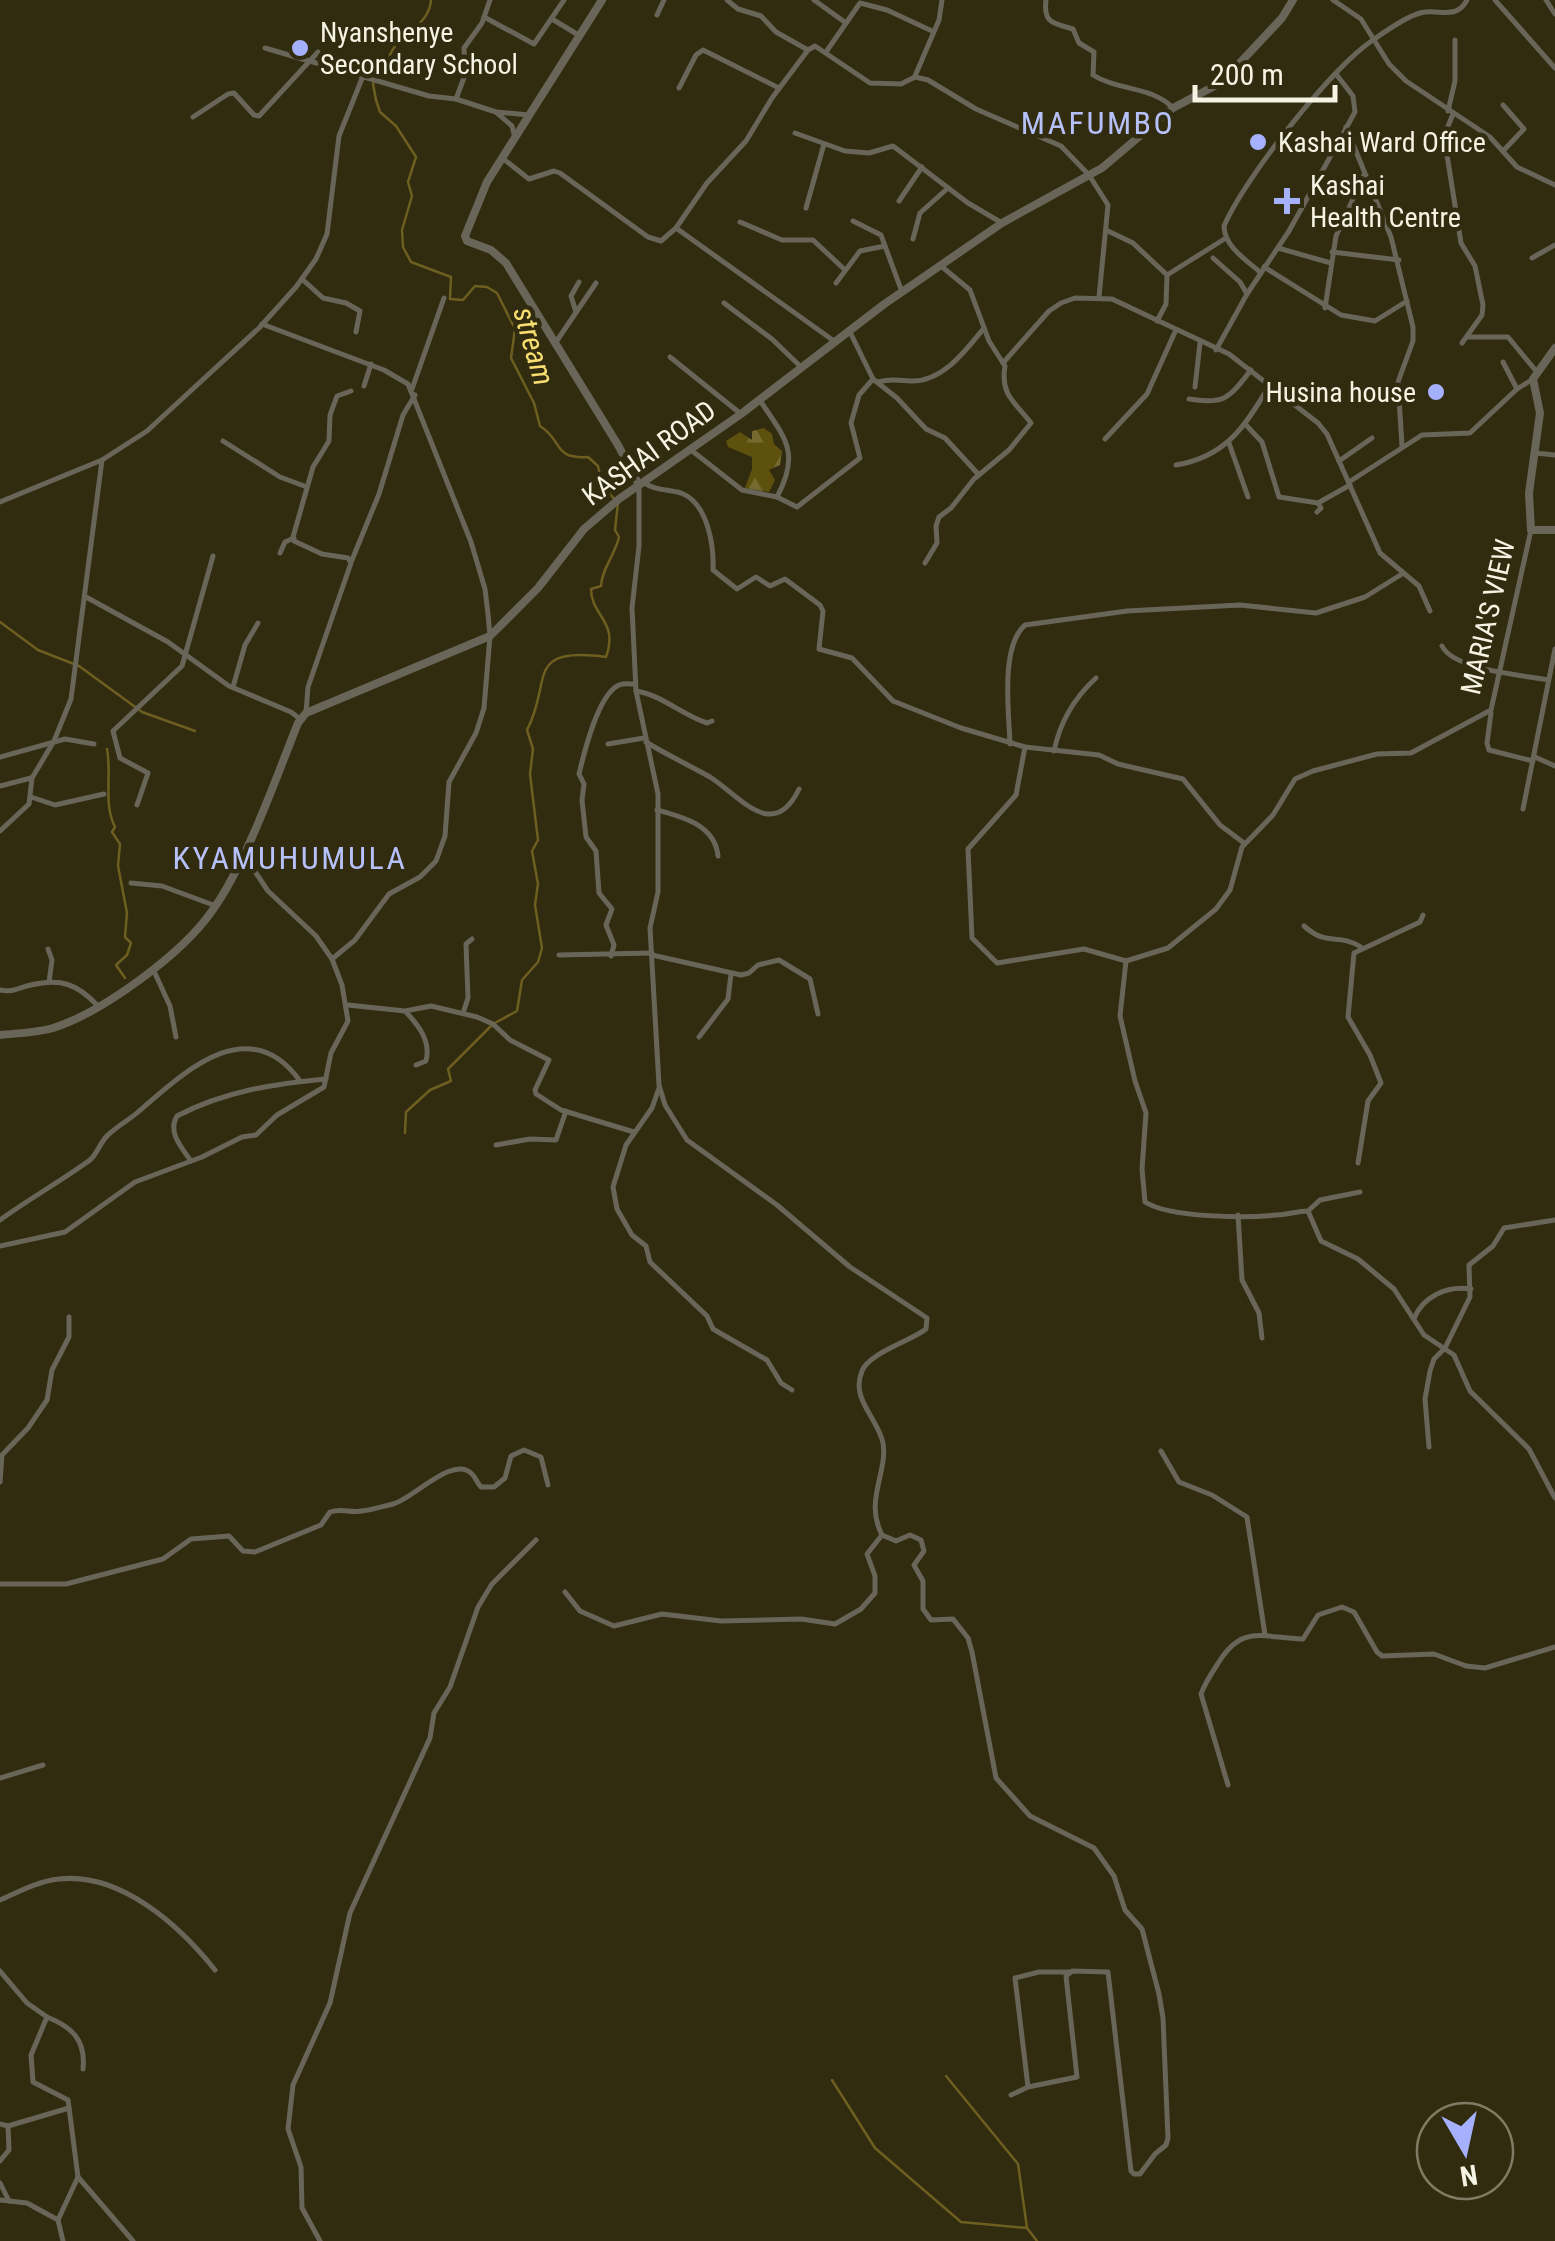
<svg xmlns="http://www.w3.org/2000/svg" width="1555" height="2241" viewBox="0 0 1555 2241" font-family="'Roboto Condensed',sans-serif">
	<defs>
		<pattern id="forest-firs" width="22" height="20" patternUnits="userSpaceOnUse" patternTransform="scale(2.5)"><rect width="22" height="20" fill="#5e510e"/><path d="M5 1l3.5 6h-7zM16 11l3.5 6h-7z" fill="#766a31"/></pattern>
	</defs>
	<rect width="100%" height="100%" fill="#312b10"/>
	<path fill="url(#forest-firs)" d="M764,428L772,434L774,444L782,451L780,465L769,470L775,480L769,492L745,488L752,469V457L728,447L726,441L740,432L752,440V431Z"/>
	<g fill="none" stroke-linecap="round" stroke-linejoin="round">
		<g stroke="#6d5f20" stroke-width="2.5">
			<path d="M0,622L38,650L79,666L142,712L195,731"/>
			<path d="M107,749C112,775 103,804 115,827L112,832L120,844L118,866L127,913L125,937L131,943L127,955L116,965L125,978"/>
			<path d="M405,1133L406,1112L430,1090L451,1081L448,1069L493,1024L517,1011L522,980L538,962L542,948L535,905L538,884L532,851L538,840L530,774L533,749L527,730C553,681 523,646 606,657C619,621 591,616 591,589L601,586C602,568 615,555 619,537L615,530L618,503L602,485L598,466L588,457C552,459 564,441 540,426L534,403L511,358L515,329L497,293L487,287L475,286L463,300L450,299L451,277L411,262L403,247L402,230L412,196L408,182L416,157L396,126L380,112L376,100L373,84L381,63L388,66C388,35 429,31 431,0"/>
			<path d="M946,2076L1018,2164L1027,2228L1037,2241"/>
			<path d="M832,2080L875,2148L961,2222L1027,2228"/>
		</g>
		<g stroke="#696659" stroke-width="5">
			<path d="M727,0L738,9L761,16L776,32L808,50"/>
			<path d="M814,0L846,23"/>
			<path d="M1046,0C1043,23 1053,23 1073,29L1079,43L1094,52L1093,75C1118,91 1152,86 1173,108"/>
			<path d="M1333,0L1361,19L1389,64L1406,81L1490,137L1517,167L1555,185"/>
			<path d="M1495,0L1555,68"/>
			<path d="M1546,0L1555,14"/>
			<path d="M657,15L664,0"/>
			<path d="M484,17L534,44L564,0"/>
			<path d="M552,19L580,36"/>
			<path d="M265,48L429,96L456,99L496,112L529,115"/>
			<path d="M826,52L860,3L887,10L932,31"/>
			<path d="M915,76L939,20L942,0"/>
			<path d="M679,88L696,55L703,50L779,88"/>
			<path d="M456,99L465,75L464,48L482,23L490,0"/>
			<path d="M1503,105L1524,129L1503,151"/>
			<path d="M1448,111L1455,81V40"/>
			<path d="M496,112L512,126L515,138"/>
			<path d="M1453,114L1444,136L1461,243L1475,266L1483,305L1482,315L1462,343"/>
			<path d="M193,117L228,94L234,93L254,115L259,116L318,52"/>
			<path d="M1346,127L1391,237L1413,327V341L1398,382L1402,446"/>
			<path d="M795,133L845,151L869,153L893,146L968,203L1002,223"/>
			<path d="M501,157L529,179L554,171L560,173L648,237L661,241L676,228L707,183L746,141L772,98L808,50L815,46L870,83L901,84L915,77L928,80L976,109L1061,146L1089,175L1108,205L1099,297"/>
			<path d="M899,201L922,167"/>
			<path d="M806,208L824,144"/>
			<path d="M853,221L881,235L902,292"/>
			<path d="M740,222L782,240H813L844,269"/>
			<path d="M676,228L834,341"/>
			<path d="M1108,231L1133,243L1167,275"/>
			<path d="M913,239L920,213L948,188"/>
			<path d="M1278,248L1331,263"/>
			<path d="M1332,252L1399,260"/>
			<path d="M1213,258L1240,282L1247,294"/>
			<path d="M1532,258L1555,245"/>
			<path d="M1264,267L1341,315L1375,321L1407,301"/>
			<path d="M1260,272C1246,260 1224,246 1224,226C1244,179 1331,68 1373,40C1386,31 1405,17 1420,13C1438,8 1456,21 1467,0"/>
			<path d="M302,279L323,298L346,303L360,311L356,332"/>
			<path d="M836,283L860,251L885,246"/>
			<path d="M724,303L772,339L801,367"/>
			<path d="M1325,308L1336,236L1364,175"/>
			<path d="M576,312L571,296L579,282"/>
			<path d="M1157,321L1166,304L1167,275L1226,238"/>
			<path d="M262,324L384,370L408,384L471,542L485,589L488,614L490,636L484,708L476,733L449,782L445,836L436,861L420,877L389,894L355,940L332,959"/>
			<path d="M850,332L873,379L897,398L926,429L945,438L979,475"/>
			<path d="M1467,337H1508L1536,371"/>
			<path d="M556,342L596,283"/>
			<path d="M1216,350L1247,294L1289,231L1355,112L1353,96L1336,74"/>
			<path d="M670,357L741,414"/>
			<path d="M1503,362L1517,389"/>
			<path d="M1003,363L1049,311L1061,303L1075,298L1112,299L1229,354L1318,423L1327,434L1380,553L1419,586L1430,611"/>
			<path d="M878,382C890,379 898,380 911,381C943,382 966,350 984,328"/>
			<path d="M364,386L371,364"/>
			<path d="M1195,387L1200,343"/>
			<path d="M412,389L444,298"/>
			<path d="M759,399C785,438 801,452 777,497"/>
			<path d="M1189,399C1225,405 1229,398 1251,370"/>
			<path d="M1246,425L1262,442L1279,497L1318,503L1321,508L1317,512"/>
			<path d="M1105,439L1147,394L1175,332"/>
			<path d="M223,441L280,477L307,487"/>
			<path d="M1229,443L1248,497"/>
			<path d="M691,450L742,490L777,497L797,507L860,458L851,423L859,395L873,379"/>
			<path d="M1535,453L1555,455"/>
			<path d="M1339,461L1372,438"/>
			<path d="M1176,465C1225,457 1245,427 1269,386"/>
			<path d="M643,482C655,491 668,489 681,493C708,503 714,546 713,570L737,589L756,577L770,586L785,579L820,605L823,611L819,649L852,658L893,701L961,728L1025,747L1099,755L1118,764L1183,779L1220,825L1244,843"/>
			<path d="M1349,482L1422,435L1470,433L1517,389L1533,379"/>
			<path d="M639,485V546L632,608L636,691L658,794V892L650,928L659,1085L665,1105L687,1140L777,1205L850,1267L927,1318L926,1329C911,1341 869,1353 862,1371C850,1399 878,1418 883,1443C888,1472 864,1501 882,1535L896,1541L910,1535L921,1540L924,1551L914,1565L923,1581V1609L931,1620L953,1619L968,1638L972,1652L996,1778L1030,1816L1094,1848L1114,1876L1125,1910L1142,1929L1159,1994L1163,2018L1168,2138L1166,2145L1155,2154L1140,2174H1134L1131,2171L1108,1972L1072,1971L1066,1976L1077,2077L1028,2087L1011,2095"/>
			<path d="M0,502L102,460L147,431L259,328L296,287L316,259L327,234L339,136L363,76"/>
			<path d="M1318,503L1350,485"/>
			<path d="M1531,530L1491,710L1411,753L1377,754L1313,771L1295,779L1273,815L1242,847L1230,890L1216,909L1168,948L1126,961L1120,1016L1135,1081L1146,1113L1142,1169L1145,1202C1170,1218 1246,1218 1277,1215C1287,1215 1297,1211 1308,1211L1321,1241L1358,1259L1394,1289L1424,1335L1454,1355L1470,1391L1529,1449L1555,1498"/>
			<path d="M280,553L285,542L294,538"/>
			<path d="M352,560L379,494L403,415L415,395"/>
			<path d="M925,563L937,543L936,526L939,517L951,508L974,479L1009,450L1031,423C1015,402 1000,395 1005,366L989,341L970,290L941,266"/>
			<path d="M86,597L168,642L229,686L291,712L300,719"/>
			<path d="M1442,646C1454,670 1522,675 1548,680"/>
			<path d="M233,687L245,645L258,623"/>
			<path d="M636,691C662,695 682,715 707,723L712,721"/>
			<path d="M306,713L308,687L351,563L348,558L322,554L294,541L293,537L313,467L329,441L330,415L337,396L351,391"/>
			<path d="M1491,713L1487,743L1489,750L1533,761"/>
			<path d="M646,742C667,755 689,765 710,777C740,796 773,843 799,789"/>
			<path d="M608,744L644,738"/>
			<path d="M1010,744C1009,713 1000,647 1025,625L1127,611L1240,605L1316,613L1365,597L1402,574"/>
			<path d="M1025,747L1016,795L968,849L972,938L997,963L1084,949L1126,961"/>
			<path d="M1054,751C1060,722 1074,698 1096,678"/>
			<path d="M0,757L65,739L94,744"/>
			<path d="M1535,757L1555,766"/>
			<path d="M0,786L31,778"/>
			<path d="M31,797L55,805L104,794"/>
			<path d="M137,805L148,773L120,758L113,731L182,666L213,556"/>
			<path d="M1523,809L1555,649"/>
			<path d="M657,810C683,817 715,825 718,856"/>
			<path d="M0,831L29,804L32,778L54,741L71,699L102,460"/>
			<path d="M131,883L162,886L216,906"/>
			<path d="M1304,926C1329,948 1337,932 1361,947"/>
			<path d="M48,949L52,960L49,982"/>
			<path d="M559,955L652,953"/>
			<path d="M652,955L741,975L749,973L758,965L779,960L810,979L818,1014"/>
			<path d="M611,956L614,945L606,925L612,909L599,893L596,851L586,837L582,800L584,784L579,774C584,753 598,694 619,685C624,683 630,684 635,684"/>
			<path d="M153,969L170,1006L176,1037"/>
			<path d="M0,990C12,993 20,987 31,985C61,978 77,984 97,1005"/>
			<path d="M348,1005L405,1011L431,1006L477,1017L493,1024L510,1040L549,1060L535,1090L536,1094L561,1110L634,1132"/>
			<path d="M406,1012C419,1026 431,1041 426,1061L416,1065"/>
			<path d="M463,1013L468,998L466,944L472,939"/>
			<path d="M699,1037L728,999L731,974"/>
			<path d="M659,1088L652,1108L626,1145L613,1187L617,1209L632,1235L646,1246L650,1262L707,1316L713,1329L767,1360L781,1383L792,1390"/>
			<path d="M496,1145L530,1139L556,1140L566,1111"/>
			<path d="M191,1161C182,1148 167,1132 177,1116C225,1091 273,1084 326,1079"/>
			<path d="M1358,1163L1368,1101L1381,1083L1370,1055L1348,1017L1354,953L1420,922L1423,915"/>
			<path d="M1308,1211L1320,1200L1360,1192"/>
			<path d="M1238,1215L1242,1280L1259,1313L1262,1338"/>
			<path d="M0,1220C29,1199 61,1181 90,1160C98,1153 100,1142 108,1135C117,1126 129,1120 138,1112C184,1072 249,1010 300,1081"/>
			<path d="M0,1246L65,1232L135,1182L202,1157L242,1137L256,1135L277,1115L324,1087L331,1053L348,1021L342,985L332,959L316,936L268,891L244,855"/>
			<path d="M1414,1319C1422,1297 1447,1285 1471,1289"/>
			<path d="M1429,1447L1425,1399L1430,1371L1434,1359L1445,1348L1470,1297L1469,1265L1493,1246L1504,1228L1555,1220"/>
			<path d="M1161,1451L1179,1482L1212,1495L1247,1517L1265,1635"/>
			<path d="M0,1482L2,1455L28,1428L47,1400L52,1370L69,1337V1317"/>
			<path d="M0,1584H66L163,1559L191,1539L229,1536L243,1551L255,1552L321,1525L330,1512C342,1508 350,1513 362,1511C372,1510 384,1506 393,1504C412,1500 453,1454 472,1474C476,1478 477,1483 481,1487H494L505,1478L511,1456L524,1450L541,1457L548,1485"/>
			<path d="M565,1592L580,1611L614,1626L662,1614L721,1621L801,1619L835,1624L861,1609L875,1593V1576L867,1554L882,1535"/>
			<path d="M0,1778L43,1765"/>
			<path d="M1228,1785L1201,1694C1205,1683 1211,1674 1217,1665C1242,1623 1262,1638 1303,1639L1318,1615L1342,1607L1354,1612L1377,1652L1382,1656L1434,1654L1466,1666L1485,1668L1555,1647"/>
			<path d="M0,1900C18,1892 39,1881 59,1879C121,1872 180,1926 215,1970"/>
			<path d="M0,1971L27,2003L47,2017L31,2055L33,2082L68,2100L78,2177L58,2220L63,2241"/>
			<path d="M47,2017C72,2027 86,2040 83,2069"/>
			<path d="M1028,2087L1015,1978L1039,1972H1069"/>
			<path d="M0,2124L8,2126L69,2108"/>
			<path d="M0,2161L9,2150L8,2126"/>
			<path d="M78,2177L133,2241"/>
			<path d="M0,2183L9,2201"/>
			<path d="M0,2200L27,2203L58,2220"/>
			<path d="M320,2241L302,2208L301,2167L288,2129L293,2085L330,2003L350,1913L430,1738L434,1713L450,1687L478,1607L492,1584L536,1540"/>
		</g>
		<g stroke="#696659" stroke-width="8">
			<path d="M602,0L487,182L465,236L467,241L491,250L506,263L618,445L639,485"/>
			<path d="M1555,348L1533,379L1540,413L1529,493L1531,530H1555"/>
			<path d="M0,1035C18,1033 36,1033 53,1028C103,1012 182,954 212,911C246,864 276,778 298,723L306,713L490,636L538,588L584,529L619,499L741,414L883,305L1002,223L1102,168L1173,108L1222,82L1282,18L1293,0"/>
		</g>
	</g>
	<g fill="#a5b1fc" stroke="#312b10" stroke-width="4">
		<circle cx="300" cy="48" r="10"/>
		<circle cx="1258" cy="142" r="10"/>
		<path d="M1282 186h10v10h10v10h-10v10h-10v-10h-10v-10h10z"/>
		<circle cx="1436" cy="392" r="10"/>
	</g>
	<g text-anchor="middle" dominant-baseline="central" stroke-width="9" stroke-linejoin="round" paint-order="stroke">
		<g font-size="28" fill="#f7f3e3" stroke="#312b10" text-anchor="start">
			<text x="320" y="32">Nyanshenye<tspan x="320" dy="32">Secondary School</tspan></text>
			<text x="1278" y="142">Kashai Ward Office</text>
			<text x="1310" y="185">Kashai<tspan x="1310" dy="32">Health Centre</tspan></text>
			<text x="1416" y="392" text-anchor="end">Husina house</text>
		</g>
		<g font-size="28" fill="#f7f3e3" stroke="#312b10">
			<text transform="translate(649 453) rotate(-36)">KASHAI ROAD</text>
			<text transform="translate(1488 617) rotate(-77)">MARIA'S VIEW</text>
		</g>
		<g font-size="30" font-style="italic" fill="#f8de70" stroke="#312b10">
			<text transform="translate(534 346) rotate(74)">stream</text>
		</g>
		<g font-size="32" letter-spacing="2.5" fill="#b7c1f9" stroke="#312b10">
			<text x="1098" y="123">MAFUMBO</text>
			<text x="290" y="858">KYAMUHUMULA</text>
		</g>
	</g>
	<g transform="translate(1465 2151) rotate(171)"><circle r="48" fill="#312b10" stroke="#807b64" stroke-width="2.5"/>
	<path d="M0-8L18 38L0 25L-18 38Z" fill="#a5b1fc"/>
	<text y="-15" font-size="28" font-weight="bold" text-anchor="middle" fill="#f7f3e3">N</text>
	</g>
	<path d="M1195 85v15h140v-15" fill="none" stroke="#f7f3e3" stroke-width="5"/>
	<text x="1210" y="85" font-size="30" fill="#f7f3e3" stroke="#312b10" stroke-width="8" paint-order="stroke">200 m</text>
</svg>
